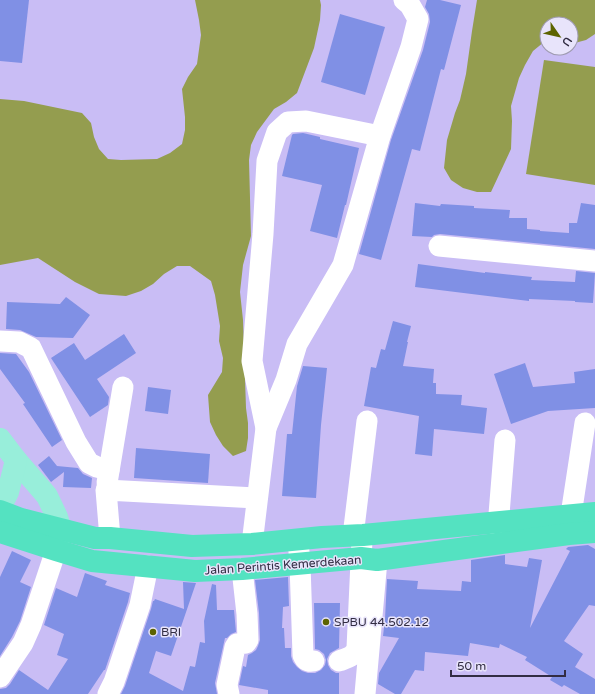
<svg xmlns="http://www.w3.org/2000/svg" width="595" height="694" viewBox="0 0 595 694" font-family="'Varela Round',sans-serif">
	<rect width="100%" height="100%" fill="#c9bdf5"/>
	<g fill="#949d4f">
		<path d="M195,0H320L321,5L320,20L314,48L297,93L286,102L274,109L257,132L251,145L249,160L251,236L243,265L240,292L243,320L246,408L248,423V438L246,451L233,456L223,446L216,435L210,422L208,395L222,372L223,358L219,341L220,326L215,295L211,281L190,266H177L164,274L153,284L141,291L126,296L99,294L75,282L38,258L0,265V99L24,101L82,113L91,123L94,137L99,149L108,159L121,160L157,159L170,153L182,144L185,130V117L182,89L188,77L197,64L201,35L199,20Z"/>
		<path d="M477,0H595V34L586,40L571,44V24H547V42H544L533,51L525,65L519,78L511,106L512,121L511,149L491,192H477L463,188L451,180L444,168L447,140L455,113L460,100L466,74L472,31Z"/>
		<path d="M544,60L595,67V185L526,174Z"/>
	</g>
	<g fill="#8090e5">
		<path d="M0,0H29L22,63L0,61Z"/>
		<path d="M427,0H440L461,5L444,70L441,69L420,151L412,149L381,260L359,254L391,140L423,50L430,22L429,14L425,7Z"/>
		<path d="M340,14L385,27L365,95L321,82Z"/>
		<path d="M303,133L320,137V139L359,148L346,205H345L337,238L310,231L322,185L282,176L292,135L293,134Z"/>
		<path d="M415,203L440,206L441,204L474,206V208L510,210L509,218H527V229L540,230V231L569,233V223H577L581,203L595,205V249L440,234L434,235L432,237L412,236Z"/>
		<path d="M418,264L485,273V272L532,277L531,280L575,282L576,271L595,273L593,303L575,302V301L529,299V301L415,287Z"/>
		<path d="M66,297L90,315L73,338L36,337L20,330L6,329L7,302L60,304Z"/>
		<path d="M393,321L411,326L407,342H408L403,366L434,369L433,383H436V394L462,395L461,405L487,408L484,434L434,429L432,456L415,454L419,416L364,406L371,367L376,368L381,349L385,350Z"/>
		<path d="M124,334L136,353L97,379L109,397L108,405L90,417L51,358L74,343L85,360Z"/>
		<path d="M0,353L16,354L29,372L62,440L52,447L23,404L25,403L0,369Z"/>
		<path d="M525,363L533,387L575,383L574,372L595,369V408L548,411L511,424L494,374Z"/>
		<path d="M303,366L327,368L321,425L316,498L282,496L287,434H292L297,386Z"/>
		<path d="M148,387L171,390L168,414L145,411Z"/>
		<path d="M136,448L210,454L208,483L134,478Z"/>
		<path d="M49,456L57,466L78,468L83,474L92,478L91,488L63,487L64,472L51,482L38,465Z"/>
		<path d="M588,545L595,549V606L589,605L564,641L583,654L575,667L595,679V694H580L564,685L562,687L550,680L552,677L525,660L527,657L500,644L499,648L470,643L468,656L425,652L424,671L415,670L401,694H395L378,684L379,673L399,638L383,636L385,619L387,579L418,581L417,589L461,591L462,581L471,582V560L505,555V564L527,567L529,558L542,560L530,628L570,551L566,549L568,547Z"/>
		<path d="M12,551L31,560L20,582L31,587L20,621L12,637L0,656V577Z"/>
		<path d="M85,573L107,581L105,585L130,593L128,602L105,670H104L88,694H0V689L6,688L10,684L19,670L48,690L68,659L57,655L64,634L44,625L56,588L77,597Z"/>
		<path d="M288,577L289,606L283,607L282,628H284L285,648H291V656L293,662L297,667L302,671L308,673H315L321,670L325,665L326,660L324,654L319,650L315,649L314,603H340L339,648L330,653L327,659L328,665L331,670L336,673H339V694H268V690L239,685L243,666L246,667L248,655L252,653L256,650L258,646L260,640L259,613L255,580Z"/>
		<path d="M183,582L196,583L171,656L156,651L149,673L183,691L190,666L195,667L200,642L205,643L204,621L212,584L216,585L217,610H234L236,632L231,634L227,638H225L215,683L217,694H121L125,686L151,609L153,601H154L155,599L184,609Z"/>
	</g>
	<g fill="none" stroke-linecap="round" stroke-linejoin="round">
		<g stroke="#fff" stroke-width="21">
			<path d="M439,246L595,261"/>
			<path d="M0,341L19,342L31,348L76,442L89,463L97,467L109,470"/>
			<path d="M266,428L286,380L297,344L343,265L380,136L411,47L418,19L410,5L404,0"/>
			<path d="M107,483L123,387"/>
			<path d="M570,531L571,515L585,423"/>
			<path d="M353,536L367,421"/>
			<path d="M110,538L106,490L257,498"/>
			<path d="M497,539L505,440"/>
			<path d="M298,540L300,564L303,655C305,660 308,662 314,661"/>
			<path d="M252,544L266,428L252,361L263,234L267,161L277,132L288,122L306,121L380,136"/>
			<path d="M339,661C347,658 354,657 357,648L362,540"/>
			<path d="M0,677L23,643L31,625L56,550"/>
			<path d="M108,694L114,682L140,605L148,566"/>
			<path d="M229,694L227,685L235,647L237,644L246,643L248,640L247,614L242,569"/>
			<path d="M365,694L377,560"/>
		</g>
		<g stroke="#98eeda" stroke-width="22">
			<path d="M0,439L16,460L47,496L57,517L61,530L57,545"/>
			<path d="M0,508L8,492L16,460"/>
		</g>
		<g stroke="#54e2c1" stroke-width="22">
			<path d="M0,511L21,519L95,538H110L192,546L252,544L322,537L363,535L595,513"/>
			<path d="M0,532L56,550L92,561L195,571L242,569L361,558L377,560L569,534L595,532"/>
		</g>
	</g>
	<g fill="#5c6300" stroke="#e8e4fb" stroke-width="1.5">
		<circle cx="326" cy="622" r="4"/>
		<circle cx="153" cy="632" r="4"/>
	</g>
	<g text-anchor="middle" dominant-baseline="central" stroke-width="3" stroke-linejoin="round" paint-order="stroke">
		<g font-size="12" fill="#322d43" stroke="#e8e4fb">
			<text transform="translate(283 565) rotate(-4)">Jalan Perintis Kemerdekaan</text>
		</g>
		<g font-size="12" fill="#322d43" stroke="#e8e4fb" text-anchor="start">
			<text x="334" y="622">SPBU 44.502.12</text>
			<text x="161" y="632">BRI</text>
		</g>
	</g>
	<g transform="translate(559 36) rotate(124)"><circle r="19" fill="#e8e4fb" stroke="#9f9bb1"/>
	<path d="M0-3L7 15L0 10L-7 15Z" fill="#5c6300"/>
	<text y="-6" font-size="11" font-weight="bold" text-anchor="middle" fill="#322d43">U</text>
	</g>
	<path d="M451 670v6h114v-6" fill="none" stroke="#322d43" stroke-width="2"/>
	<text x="457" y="670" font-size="12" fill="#322d43" stroke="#e8e4fb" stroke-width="3" paint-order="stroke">50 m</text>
</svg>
